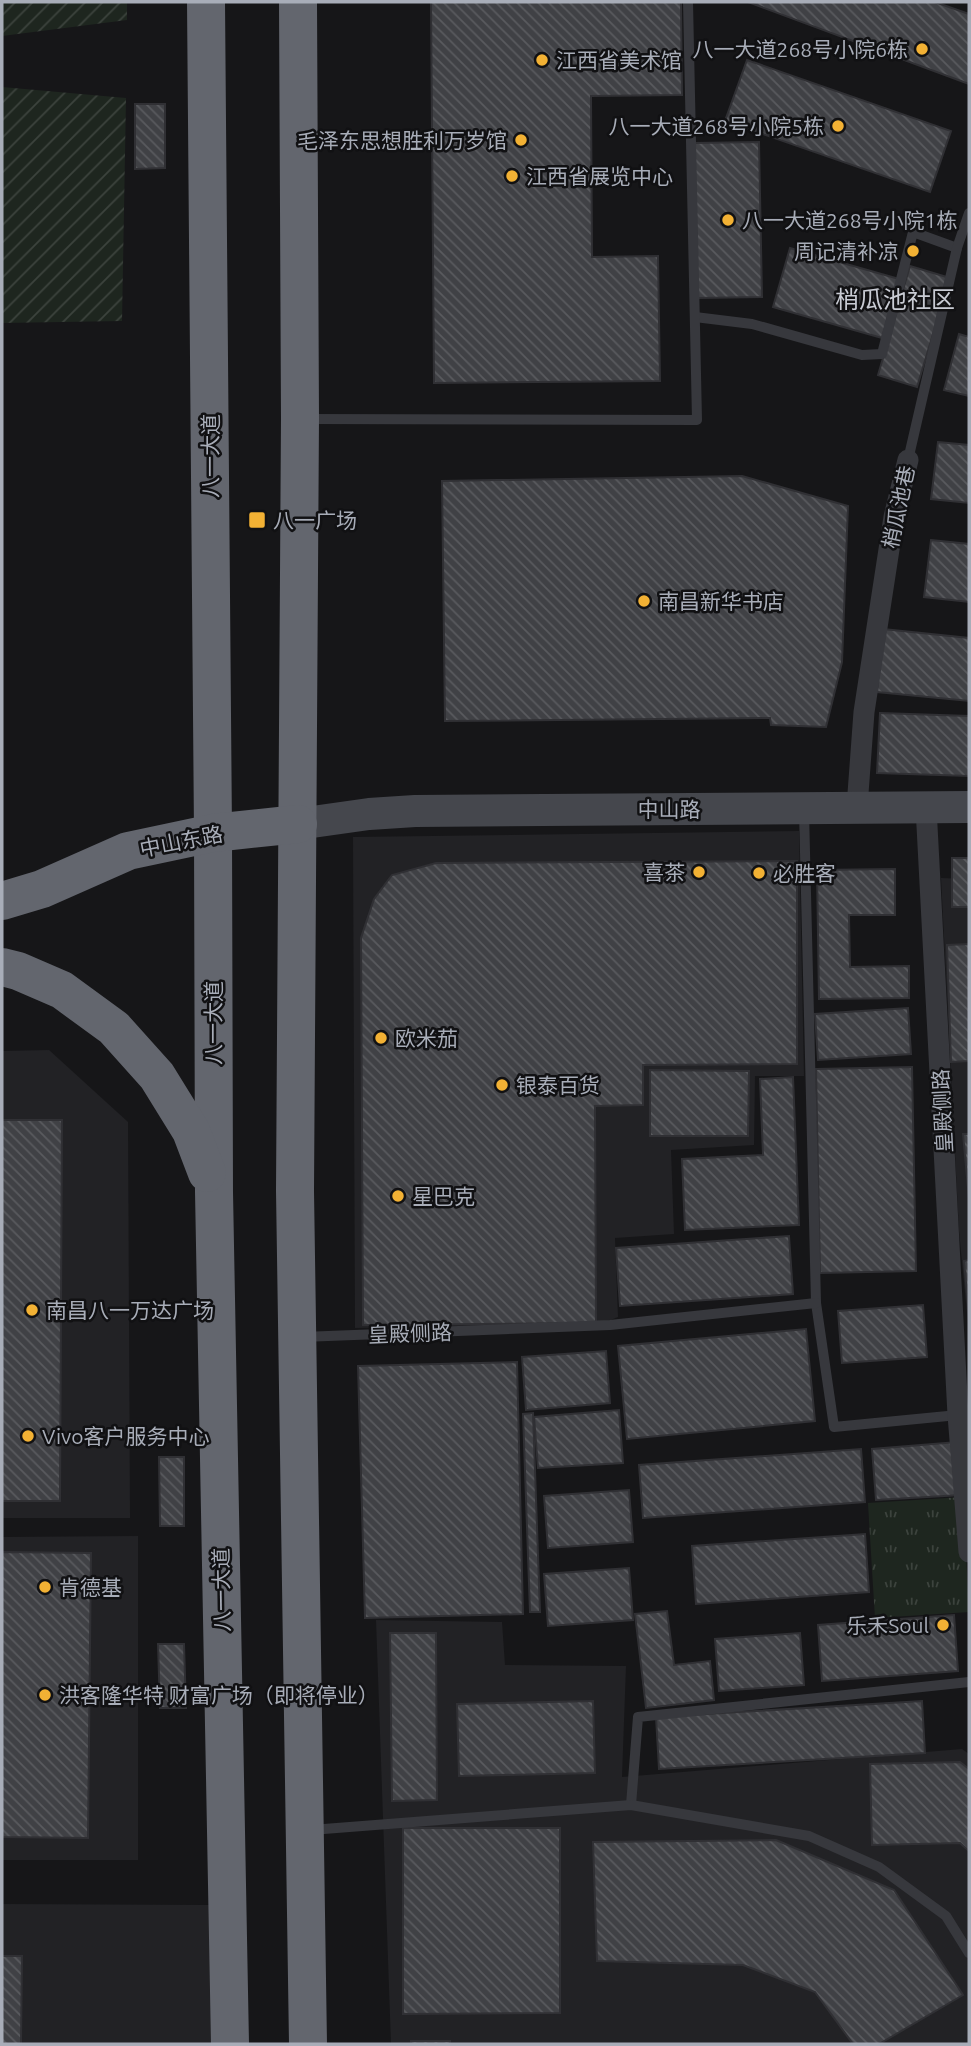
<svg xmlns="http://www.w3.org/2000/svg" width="971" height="2046" viewBox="0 0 971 2046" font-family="Ubuntu,'Noto Sans SC',sans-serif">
	<defs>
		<pattern id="grass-tufts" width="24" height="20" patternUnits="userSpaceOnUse" patternTransform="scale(1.75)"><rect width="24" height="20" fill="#1e261f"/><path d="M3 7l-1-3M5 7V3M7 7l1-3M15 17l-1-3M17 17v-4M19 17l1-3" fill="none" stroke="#3c433d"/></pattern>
		<pattern id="garden-furrows" width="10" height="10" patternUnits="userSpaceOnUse" patternTransform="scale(1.75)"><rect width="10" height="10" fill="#1e261f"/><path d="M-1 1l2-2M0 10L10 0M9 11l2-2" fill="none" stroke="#3c433d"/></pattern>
		<pattern id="building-back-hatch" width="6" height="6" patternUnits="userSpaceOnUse" patternTransform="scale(1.75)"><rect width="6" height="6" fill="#404145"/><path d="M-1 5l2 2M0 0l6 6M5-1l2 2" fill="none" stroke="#595a5e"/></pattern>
	</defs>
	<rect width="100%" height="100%" fill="#161618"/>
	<g fill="#222225">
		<path d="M799,831L804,1076H755L754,1145L671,1150L674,1234L615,1238L618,1317L601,1324L355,1328L353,837Z"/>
		<path d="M941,878L969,879V1334L959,1231Z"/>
		<path d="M49,1050L128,1122L130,1518H2V1051Z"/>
		<path d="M138,1536V1860H2V1537Z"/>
		<path d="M376,1620L502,1622L505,1665L626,1666L622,1777L962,1749L969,1754V2044H391Z"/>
		<path d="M2,1904L210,1905L212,2044H2Z"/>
	</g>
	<path fill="url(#grass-tufts)" d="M963,1497L969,1612L875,1618L868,1503Z"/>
	<g fill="url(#garden-furrows)">
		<path d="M2,2H127V20L2,36Z"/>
		<path d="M2,87L126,98L122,321L2,323Z"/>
	</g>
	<g fill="url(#building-back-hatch)" stroke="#303034" stroke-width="2">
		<path d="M431,2H681L682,95L591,96L592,257L658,256L660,381L434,383Z"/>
		<path d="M748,2H935L969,14V84Z"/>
		<path d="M747,60L951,131L930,192L725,121Z"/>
		<path d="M135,104H165V168L135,169Z"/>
		<path d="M759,142L762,297L697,298L694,143Z"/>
		<path d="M790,248L899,279L882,338L773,307Z"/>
		<path d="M910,266L950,278L917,387L878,375Z"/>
		<path d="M959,334L969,337V396L944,390Z"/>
		<path d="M938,442L969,445V503L931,499Z"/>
		<path d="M742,476L848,506L842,662L826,727L771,725L770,718L445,721L442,481Z"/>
		<path d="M931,540L969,544V602L924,597Z"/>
		<path d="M883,629L969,638V701L877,692Z"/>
		<path d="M880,713L969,716V776L877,773Z"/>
		<rect x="952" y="858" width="17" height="49"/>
		<path d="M797,861V1064L643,1065V1105L595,1106L596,1323L363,1325L361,938L374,899L392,875L436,863Z"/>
		<path d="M895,869V915H849L850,967L909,966V998L819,999L817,870Z"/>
		<path d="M969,944V1061L951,1062L947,945Z"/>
		<path d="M908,1008L911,1054L818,1060L815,1014Z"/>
		<path d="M912,1067L916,1271L820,1273L816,1069Z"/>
		<path d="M650,1070L749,1071L748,1136H650Z"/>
		<path d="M793,1077L799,1225L685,1230L682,1159L763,1155L760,1079Z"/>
		<path d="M2,1120H62L60,1501H2Z"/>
		<path d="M963,1134H969V1199Z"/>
		<path d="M789,1236L793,1294L620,1306L616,1248Z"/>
		<path d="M969,1260V1315L964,1261Z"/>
		<path d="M923,1305L927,1357L842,1363L838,1311Z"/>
		<path d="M806,1329L815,1421L627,1439L618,1346Z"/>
		<path d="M606,1351L610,1403L526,1410L522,1357Z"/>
		<path d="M517,1362L523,1614L365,1618L358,1366Z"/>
		<path d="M619,1410L623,1463L538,1468L534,1417Z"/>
		<path d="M533,1413L540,1612H530L523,1414Z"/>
		<path d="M957,1442L961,1495L876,1500L872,1449Z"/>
		<path d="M861,1449L865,1502L643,1518L639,1465Z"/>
		<path d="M159,1457H184V1526H160Z"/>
		<path d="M629,1490L633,1542L548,1548L544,1496Z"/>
		<path d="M865,1534L869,1592L696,1604L692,1546Z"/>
		<path d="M2,1552L91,1553L88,1838L2,1837Z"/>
		<path d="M629,1568L633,1620L548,1626L544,1574Z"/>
		<path d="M667,1611L674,1665L710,1661L714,1700L646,1708L635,1614Z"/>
		<path d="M954,1615L958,1671L822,1681L818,1625Z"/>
		<path d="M390,1633H436L437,1800L392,1801Z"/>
		<path d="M800,1633L804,1685L719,1691L715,1639Z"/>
		<path d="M158,1644H184L186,1708H160Z"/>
		<path d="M593,1701L595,1773L459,1776L457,1704Z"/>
		<path d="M922,1701L925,1753L659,1769L656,1717Z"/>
		<path d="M960,1762L969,1769V1851L960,1843L872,1845L870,1764Z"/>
		<path d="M403,1828H560V2013L403,2014Z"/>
		<path d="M776,1840L894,1890L963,1995L879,2044H853L815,1992L743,1965L597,1961L593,1842Z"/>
		<path d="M2,1956H22L21,2044H2Z"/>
		<rect x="411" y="2041" width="39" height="3"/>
	</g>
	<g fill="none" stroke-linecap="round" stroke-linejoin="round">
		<g stroke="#37383d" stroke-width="10">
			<path d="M695,317L752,324L862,355L882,354L913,232L957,248"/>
			<path d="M306,419L697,420L688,2"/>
			<path d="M908,460L957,248L969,213"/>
			<path d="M804,811L816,1303L834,1427L958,1415"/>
			<path d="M302,1337L610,1325L816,1303"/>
			<path d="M631,1805L638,1717L969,1682"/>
			<path d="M311,1830L631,1805L809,1836L879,1867L946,1916L969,1953"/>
		</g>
		<g stroke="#37383d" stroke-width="21">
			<path d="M857,807L864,712L894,517L908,460"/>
			<path d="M926,807L958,1415L969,1552"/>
		</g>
		<path stroke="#45474d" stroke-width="32" d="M298,824L369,814L415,811L969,807"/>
		<g stroke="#63666e" stroke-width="38">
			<path d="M206,2L213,833L214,1192L230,2044"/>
			<path d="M298,2L300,418L295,1191L308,2044"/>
			<path d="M2,901L42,889L128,851L213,833L298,824"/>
			<path d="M2,967L18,971L62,990L114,1028L157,1076L191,1131L207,1173"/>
		</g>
	</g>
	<g fill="#f2b134" stroke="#111113" stroke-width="2.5">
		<circle cx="922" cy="49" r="7"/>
		<circle cx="542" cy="60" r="7"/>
		<circle cx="838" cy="126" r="7"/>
		<circle cx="521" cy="140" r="7"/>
		<circle cx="512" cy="176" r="7"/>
		<circle cx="728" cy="220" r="7"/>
		<circle cx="913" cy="251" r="7"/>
		<rect x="248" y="511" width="18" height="18" rx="3.5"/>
		<circle cx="644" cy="601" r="7"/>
		<circle cx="699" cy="872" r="7"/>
		<circle cx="759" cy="873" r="7"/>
		<circle cx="381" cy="1038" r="7"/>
		<circle cx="502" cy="1085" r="7"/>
		<circle cx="398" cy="1196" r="7"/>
		<circle cx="32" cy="1310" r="7"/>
		<circle cx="28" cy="1436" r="7"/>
		<circle cx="45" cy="1587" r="7"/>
		<circle cx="943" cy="1625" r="7"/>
		<circle cx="45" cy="1695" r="7"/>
	</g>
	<g text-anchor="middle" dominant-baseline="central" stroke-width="5" stroke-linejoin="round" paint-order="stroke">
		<g font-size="21" fill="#a8adb8" stroke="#111113" text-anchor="start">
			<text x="908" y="49" text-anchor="end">八一大道268号小院6栋</text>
			<text x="556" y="60">江西省美术馆</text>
			<text x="824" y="126" text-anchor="end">八一大道268号小院5栋</text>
			<text x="507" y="140" text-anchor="end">毛泽东思想胜利万岁馆</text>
			<text x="526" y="176">江西省展览中心</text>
			<text x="742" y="220">八一大道268号小院1栋</text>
			<text x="899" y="251" text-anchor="end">周记清补凉</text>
			<text x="273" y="520">八一广场</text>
			<text x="658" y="601">南昌新华书店</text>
			<text x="685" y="872" text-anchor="end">喜茶</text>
			<text x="773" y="873">必胜客</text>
			<text x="395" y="1038">欧米茄</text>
			<text x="516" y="1085">银泰百货</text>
			<text x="412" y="1196">星巴克</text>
			<text x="46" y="1310">南昌八一万达广场</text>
			<text x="42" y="1436">Vivo客户服务中心</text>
			<text x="59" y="1587">肯德基</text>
			<text x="929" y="1625" text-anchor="end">乐禾Soul</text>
			<text x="59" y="1695">洪客隆华特 财富广场（即将停业）</text>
		</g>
		<g font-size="21" fill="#a8adb8" stroke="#111113">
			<text transform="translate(210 456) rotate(-90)">八一大道</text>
			<text transform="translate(898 507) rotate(-78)">梢瓜池巷</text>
			<text x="669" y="809">中山路</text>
			<text transform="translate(181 841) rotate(-11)">中山东路</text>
			<text transform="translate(213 1023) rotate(-90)">八一大道</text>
			<text transform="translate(942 1111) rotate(-93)">皇殿侧路</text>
			<text transform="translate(410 1333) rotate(-2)">皇殿侧路</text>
			<text transform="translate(221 1590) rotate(-91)">八一大道</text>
		</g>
		<g font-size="24" fill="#c9ccd4" stroke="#111113">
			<text x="895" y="299">梢瓜池社区</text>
		</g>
	</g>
	<rect width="971" height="2046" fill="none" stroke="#a8adb8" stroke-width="7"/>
</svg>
